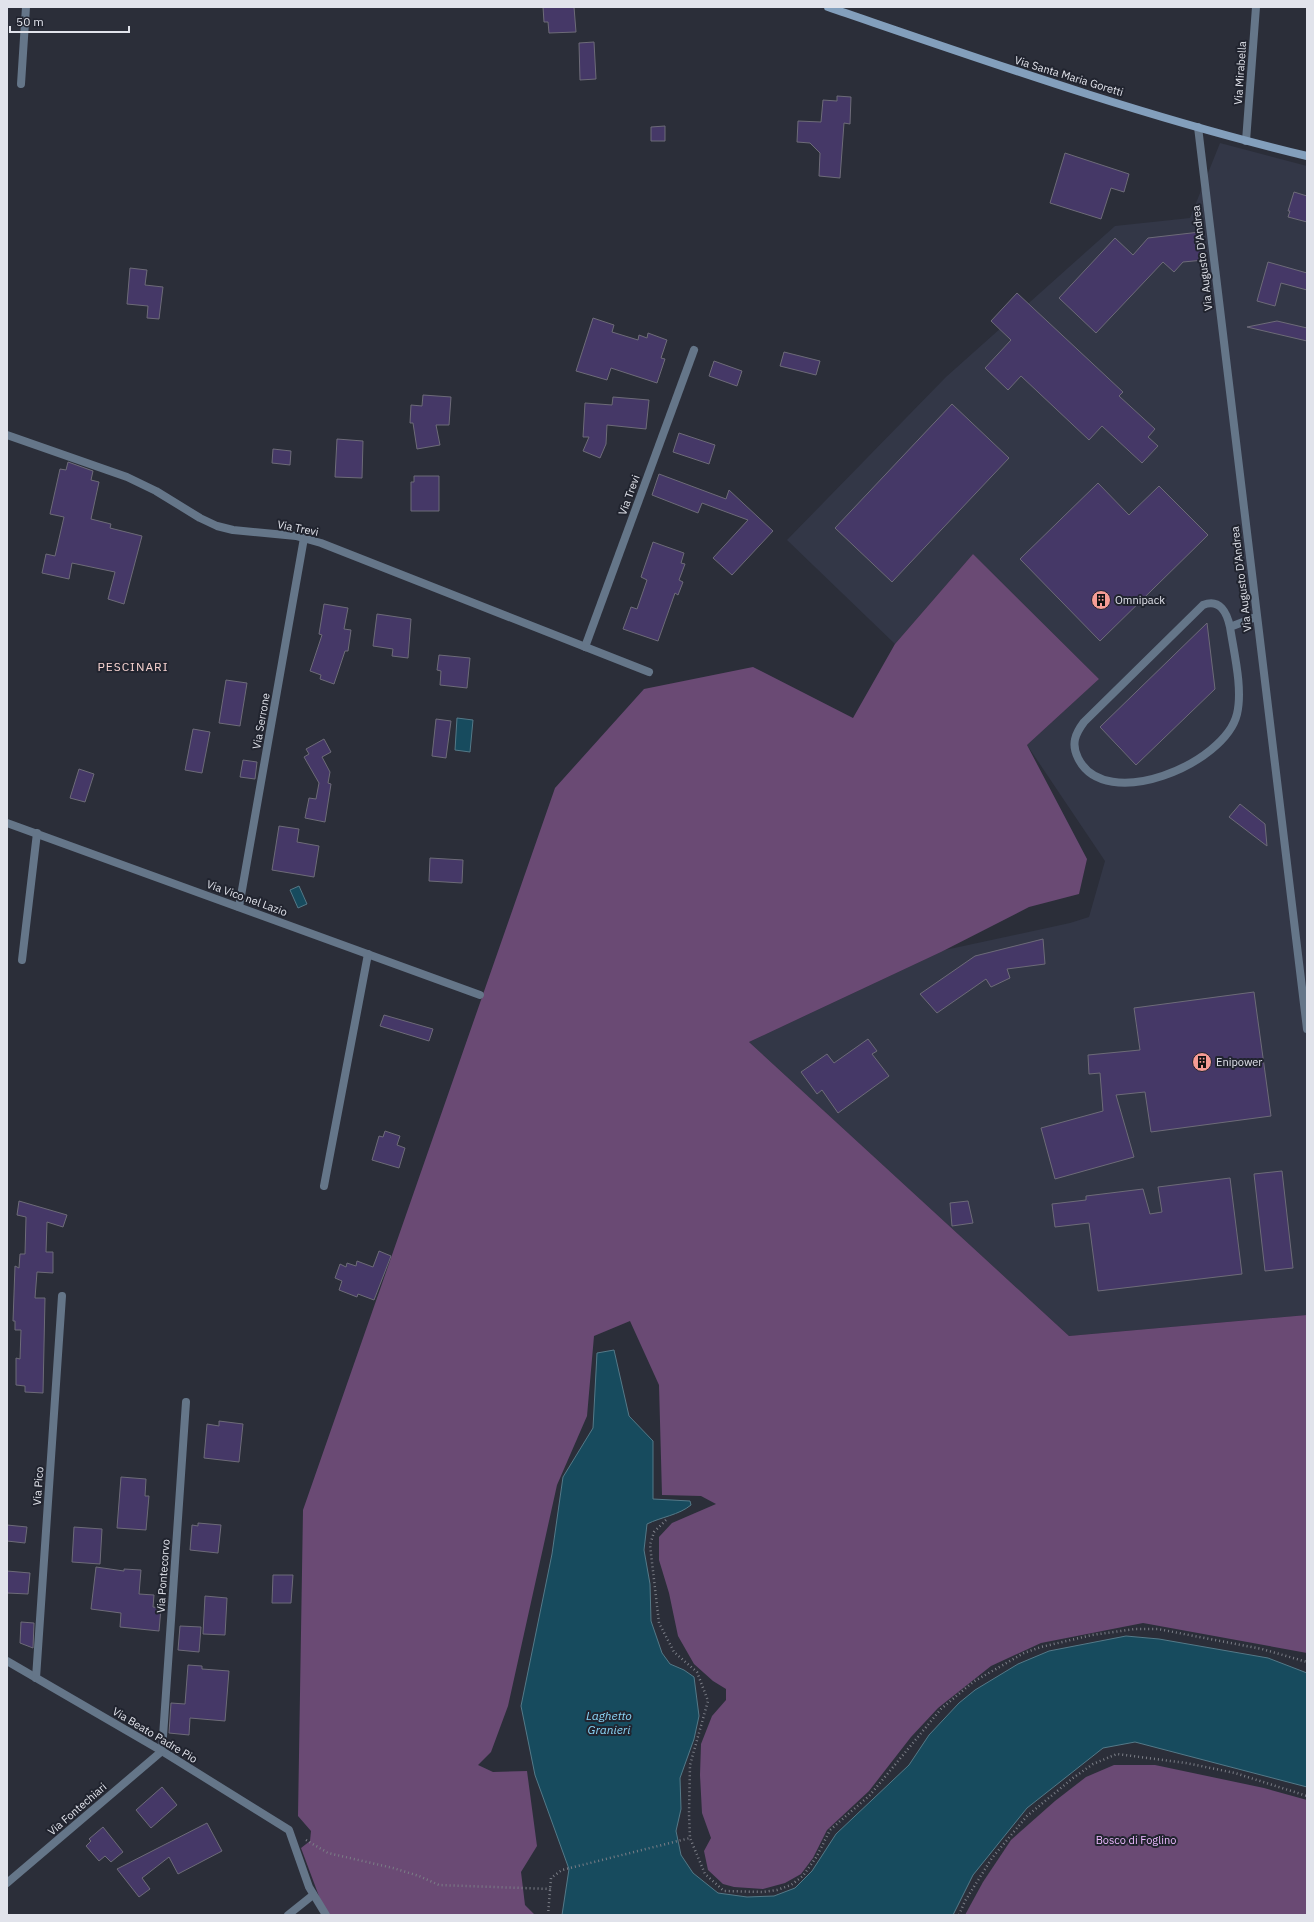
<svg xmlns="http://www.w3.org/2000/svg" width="1314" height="1922" viewBox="0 0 1314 1922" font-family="'IBM Plex Sans',sans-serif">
	<rect width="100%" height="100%" fill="#2b2e39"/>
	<path fill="#333747" d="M1220,143L1307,166V1315L1069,1336L749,1042L945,950L1070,923L1089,917L1105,861L1027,745L1099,679L973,554L895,644L787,540L946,377L1115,226L1190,218Z"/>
	<g fill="#6a4a74">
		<path d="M973,554L1099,679L1027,745L1087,859L1079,894L1029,907L941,952L749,1042L1069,1336L1307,1315V1653L1143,1623L1041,1643L991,1666L938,1708L911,1737L869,1791L827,1830L813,1858L801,1874L785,1883L763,1889L734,1887L723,1884L708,1870L704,1851L711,1838L702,1813L700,1775L701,1744L712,1716L726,1700V1689L713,1681L694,1664L678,1636L669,1593L659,1560V1537L672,1523L716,1504L701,1496L662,1495L659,1385L630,1321L594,1336L587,1416L557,1485L508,1706L491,1752L478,1765L493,1772L527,1771L537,1846L521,1872L525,1905L535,1915H326L301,1848L310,1841L311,1831L298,1816L303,1510L555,788L644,689L753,667L853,718L895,644Z"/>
		<path d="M1114,1765H1155L1264,1788L1307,1800V1915H965L983,1882L1011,1840L1055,1801L1086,1777Z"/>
	</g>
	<g fill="#174b5e" stroke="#547988">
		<path d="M457,718L473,720L470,752L455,750Z"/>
		<path d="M299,886L307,904L298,908L290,890Z"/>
		<path d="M614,1350L629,1416L653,1441V1499L690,1501L691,1505C679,1515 661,1517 647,1524L644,1550L650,1584L651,1621L662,1653L670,1664L684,1670L694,1677L699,1716L694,1739L680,1778L681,1809L676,1831L681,1855L693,1873L718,1893L747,1897L774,1896L795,1888L812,1871L836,1834L909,1765L929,1735L959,1703L975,1690L1018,1664L1049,1651L1126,1636L1159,1639L1268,1658L1307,1673V1787L1135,1742L1103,1748L1027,1808L973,1875L953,1915H562L569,1869L535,1775L521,1706L552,1554L563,1477L593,1428L597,1353Z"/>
	</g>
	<g fill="#453867" stroke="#6d6b78">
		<path d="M543,7H574L576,32L549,33L548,22H544Z"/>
		<path d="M594,42L596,79L580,80L579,43Z"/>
		<path d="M837,96L851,97L850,124L844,123L840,178L819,176L820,153L810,143L797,142L798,121L821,122L823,100L837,101Z"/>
		<path d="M665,126V141H651V127Z"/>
		<path d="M1065,153L1129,174L1124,192L1111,188L1101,219L1050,203Z"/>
		<path d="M1294,192L1307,196V222L1288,217L1290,211H1288Z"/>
		<path d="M1200,232L1204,260L1183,262L1174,272L1163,262L1096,333L1059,298L1115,238L1133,255L1148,238Z"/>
		<path d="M1268,262L1307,273V290L1281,283L1275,306L1257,301Z"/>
		<path d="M130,268L147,270L145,285L163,287L159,319L147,318L148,306L127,304Z"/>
		<path d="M1017,293L1123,392L1119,396L1155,429L1148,437L1158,446L1142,463L1102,426L1089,440L1021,376L1008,390L985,368L1011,340L991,321Z"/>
		<path d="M593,318L614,325L612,332L638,340L639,335L647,338L648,333L667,340L661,358L665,359L657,383L611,368L607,380L576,371Z"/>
		<path d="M1277,321L1307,328V341L1247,327Z"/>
		<path d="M784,352L820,361L816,375L780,366Z"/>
		<path d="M714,361L742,371L737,386L709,376Z"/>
		<path d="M423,395L451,397L449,425H436L440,445L417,449L413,423H410L411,405L422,406Z"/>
		<path d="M613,397L649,400L646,429L607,425L606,444L600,458L583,451L589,437H583L585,403L612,405Z"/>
		<path d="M952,404L1009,458L892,582L835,528Z"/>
		<path d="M679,433L715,445L709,464L673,452Z"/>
		<path d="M337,439L363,441L362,478L335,477Z"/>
		<path d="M273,449L291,451L290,465L272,463Z"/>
		<path d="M68,462L93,471L91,480L99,482L91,519L111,524L110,528L142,536L124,604L108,599L115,572L72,563L69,579L42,573L46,554L55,556L64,517L50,514L60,469L66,470Z"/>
		<path d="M659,474L726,499L729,490L773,531L732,575L713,558L748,520L702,503L698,513L652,495Z"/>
		<path d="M414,476H439V511H411V482H414Z"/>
		<path d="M1098,483L1129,515L1159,486L1208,535L1100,641L1020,559Z"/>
		<path d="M653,542L684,553L681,563L685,564L679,580L683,582L678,595L675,593L658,641L623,629L631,607L637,609L647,580L641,577Z"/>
		<path d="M324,604L348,608L344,629L351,630L348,651H345L334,684L320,679L321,675L310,671L322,635L319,634Z"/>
		<path d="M377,614L411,619L408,658L392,656L393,649L373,646Z"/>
		<path d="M1207,623L1215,689L1136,765L1100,727Z"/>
		<path d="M439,655L470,658L467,688L440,685L441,671L437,670Z"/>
		<path d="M226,680L247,683L240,726L219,723Z"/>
		<path d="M436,719L451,721L446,758L432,756Z"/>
		<path d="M193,729L210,732L202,773L185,770Z"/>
		<path d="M324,739L331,752L322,757L330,772L328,783L331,784L325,822L305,818L309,798L316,799L319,783L304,757L309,754L306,749Z"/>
		<path d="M243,760L257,762L255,779L240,777Z"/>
		<path d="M79,769L94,774L85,802L70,798Z"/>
		<path d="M1240,804L1265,824L1267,846L1229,817Z"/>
		<path d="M279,826L299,829L297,842L319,846L314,877L272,870Z"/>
		<path d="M430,858L463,860L462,883L429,881Z"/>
		<path d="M1043,939L1045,964L1007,969L1010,978L991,987L986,979L937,1013L920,994L975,956Z"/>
		<path d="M1254,992L1271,1116L1151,1132L1145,1092L1116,1095L1134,1157L1055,1179L1041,1128L1103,1111L1100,1073L1089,1074L1088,1055L1140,1050L1134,1008Z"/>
		<path d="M384,1015L433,1029L429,1041L380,1026Z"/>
		<path d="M868,1039L877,1051L872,1054L889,1076L838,1113L822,1090L817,1094L801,1072L827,1054L834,1063Z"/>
		<path d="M385,1131L400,1136L397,1145L405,1148L399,1168L372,1160L379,1136L383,1137Z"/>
		<path d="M1282,1171L1293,1268L1265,1271L1254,1174Z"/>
		<path d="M1230,1178L1242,1274L1098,1291L1089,1223L1055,1227L1052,1204L1086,1200V1196L1143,1189L1150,1214L1162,1212L1158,1187Z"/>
		<path d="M19,1201L67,1215L63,1227L47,1222L46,1252H53V1273L37,1272L35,1298H45L43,1393L25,1392V1386L16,1385V1358L20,1359L21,1330H15V1321H13L15,1266L19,1268L20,1254H25L26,1217L17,1215Z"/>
		<path d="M968,1201L973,1223L952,1226L950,1203Z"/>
		<path d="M379,1251L391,1256L374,1300L358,1294L357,1297L339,1290L342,1281L335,1278L340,1264L346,1267L347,1263L356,1266L357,1261L373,1267Z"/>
		<path d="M219,1421L243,1424L239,1462L204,1458L207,1424L219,1426Z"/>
		<path d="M121,1477L146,1479L145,1496H149L146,1530L117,1528Z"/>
		<path d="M198,1523L221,1525L218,1553L190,1550L192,1525L198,1526Z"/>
		<path d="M7,1525L27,1527L25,1543L7,1541Z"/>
		<path d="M74,1527L102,1529L100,1564L72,1562Z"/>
		<path d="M96,1567L124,1571V1569L141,1570L139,1594L154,1595L153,1607L161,1608L159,1631L120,1627L121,1613L91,1609Z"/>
		<path d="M7,1571L30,1573L28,1594L7,1593Z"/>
		<path d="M273,1575H293L291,1603H272Z"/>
		<path d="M205,1596L227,1598L225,1635L203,1634Z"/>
		<path d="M21,1622L34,1623L33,1648L20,1643Z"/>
		<path d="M180,1626L201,1627L199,1652L178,1650Z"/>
		<path d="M188,1665L202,1666V1669L229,1671L225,1721L190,1718L189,1735L169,1733L171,1703L185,1704Z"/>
		<path d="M162,1787L177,1805L151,1828L136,1810Z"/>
		<path d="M207,1823L222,1851L178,1874L169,1857L142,1878L150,1889L139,1897L117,1869Z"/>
		<path d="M103,1827L123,1852L111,1862L105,1856L99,1861L86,1846L91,1841L89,1839Z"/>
	</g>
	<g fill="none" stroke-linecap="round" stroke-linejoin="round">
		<g stroke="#7b7e87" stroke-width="2.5" stroke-dasharray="1 3" stroke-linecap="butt">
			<path d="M666,1520L654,1532L650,1545L659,1623L674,1652L697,1672L708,1701L690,1765L689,1814L690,1838L705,1874L724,1891L763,1892L777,1890L791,1885L803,1876L817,1856L830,1830L870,1795L941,1709L973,1682L1024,1653L1041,1647L1092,1635L1135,1629H1158L1262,1649L1307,1662"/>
			<path d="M306,1840L328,1853L393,1868L419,1876L439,1885L551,1889"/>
			<path d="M548,1915L551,1878L562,1870L690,1838"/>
			<path d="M959,1915L965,1901L992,1858L1027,1816L1073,1778L1093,1764L1117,1754L1186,1763L1235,1773L1307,1796"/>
		</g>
		<path stroke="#657689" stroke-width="8" d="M1230,627C1227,613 1220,598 1203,605L1084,722C1075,734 1071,744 1078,758C1105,814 1225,764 1237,714C1243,689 1234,653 1230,627L1256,617"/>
		<g stroke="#657689" stroke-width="8">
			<path d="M21,84L26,7"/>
			<path d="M1198,127L1307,1029"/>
			<path d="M1246,141L1256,7"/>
			<path d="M7,435L127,477L156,491L200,518L217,526L233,530L296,536L321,543L649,672"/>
			<path d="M585,647L694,350"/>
			<path d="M7,823L480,995"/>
			<path d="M239,907L304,538"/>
			<path d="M22,960L37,833"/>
			<path d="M324,1186L368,954"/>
			<path d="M7,1661L162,1751L289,1830L309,1887L326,1915"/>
			<path d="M36,1678L62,1296"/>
			<path d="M7,1883L162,1751L186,1402"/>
			<path d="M288,1915L313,1895"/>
		</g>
		<path stroke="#839fbc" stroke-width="8" d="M828,7C986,61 1144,117 1307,156"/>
	</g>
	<defs>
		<symbol id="building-disc" viewBox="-11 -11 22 22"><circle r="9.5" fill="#f59c95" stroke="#21242f"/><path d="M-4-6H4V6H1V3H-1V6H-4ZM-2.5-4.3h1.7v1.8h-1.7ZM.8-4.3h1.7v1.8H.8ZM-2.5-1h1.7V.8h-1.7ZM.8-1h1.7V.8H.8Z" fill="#111"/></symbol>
	</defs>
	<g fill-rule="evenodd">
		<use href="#building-disc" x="1090" y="589" width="22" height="22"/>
		<use href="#building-disc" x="1191" y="1051" width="22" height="22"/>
	</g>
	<g text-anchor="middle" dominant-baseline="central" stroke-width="4" stroke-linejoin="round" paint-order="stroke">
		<g font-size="11" fill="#e1e3eb" stroke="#21242f">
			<text transform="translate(1240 73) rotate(-86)">Via Mirabella</text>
			<text transform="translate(1069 76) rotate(17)">Via Santa Maria Goretti</text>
			<text transform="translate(1202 258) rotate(-97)">Via Augusto D'Andrea</text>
			<text transform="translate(629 495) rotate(-70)">Via Trevi</text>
			<text transform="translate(298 528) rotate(11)">Via Trevi</text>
			<text transform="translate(1241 579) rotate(-97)">Via Augusto D'Andrea</text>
			<text transform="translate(261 721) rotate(-80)">Via Serrone</text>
			<text transform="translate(247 898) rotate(20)">Via Vico nel Lazio</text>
			<text transform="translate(38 1486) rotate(-86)">Via Pico</text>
			<text transform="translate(163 1576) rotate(-86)">Via Pontecorvo</text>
			<text transform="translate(155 1735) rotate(31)">Via Beato Padre Pio</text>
			<text transform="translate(77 1809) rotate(-41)">Via Fontechiari</text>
		</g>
		<g font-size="11" fill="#e1e3eb" stroke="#21242f" text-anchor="start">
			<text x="1115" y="600">Omnipack</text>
			<text x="1216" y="1062">Enipower</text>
		</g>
		<g font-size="11" fill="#ecb9fe" stroke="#21242f">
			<text x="1136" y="1840">Bosco di Foglino</text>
		</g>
		<g font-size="12" letter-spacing="1" fill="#f9d5d2" stroke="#21242f">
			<text x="133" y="666">PESCINARI</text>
		</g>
		<g font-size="12" font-style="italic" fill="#8bd5f6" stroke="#21242f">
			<text x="609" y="1715">Laghetto<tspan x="609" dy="14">Granieri</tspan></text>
		</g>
	</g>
	<rect width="1314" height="1922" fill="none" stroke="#e1e3eb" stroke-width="16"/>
	<path d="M10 26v6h119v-6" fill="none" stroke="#e1e3eb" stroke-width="2"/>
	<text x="16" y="26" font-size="12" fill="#e1e3eb" stroke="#21242f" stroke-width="3" paint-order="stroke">50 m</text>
</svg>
